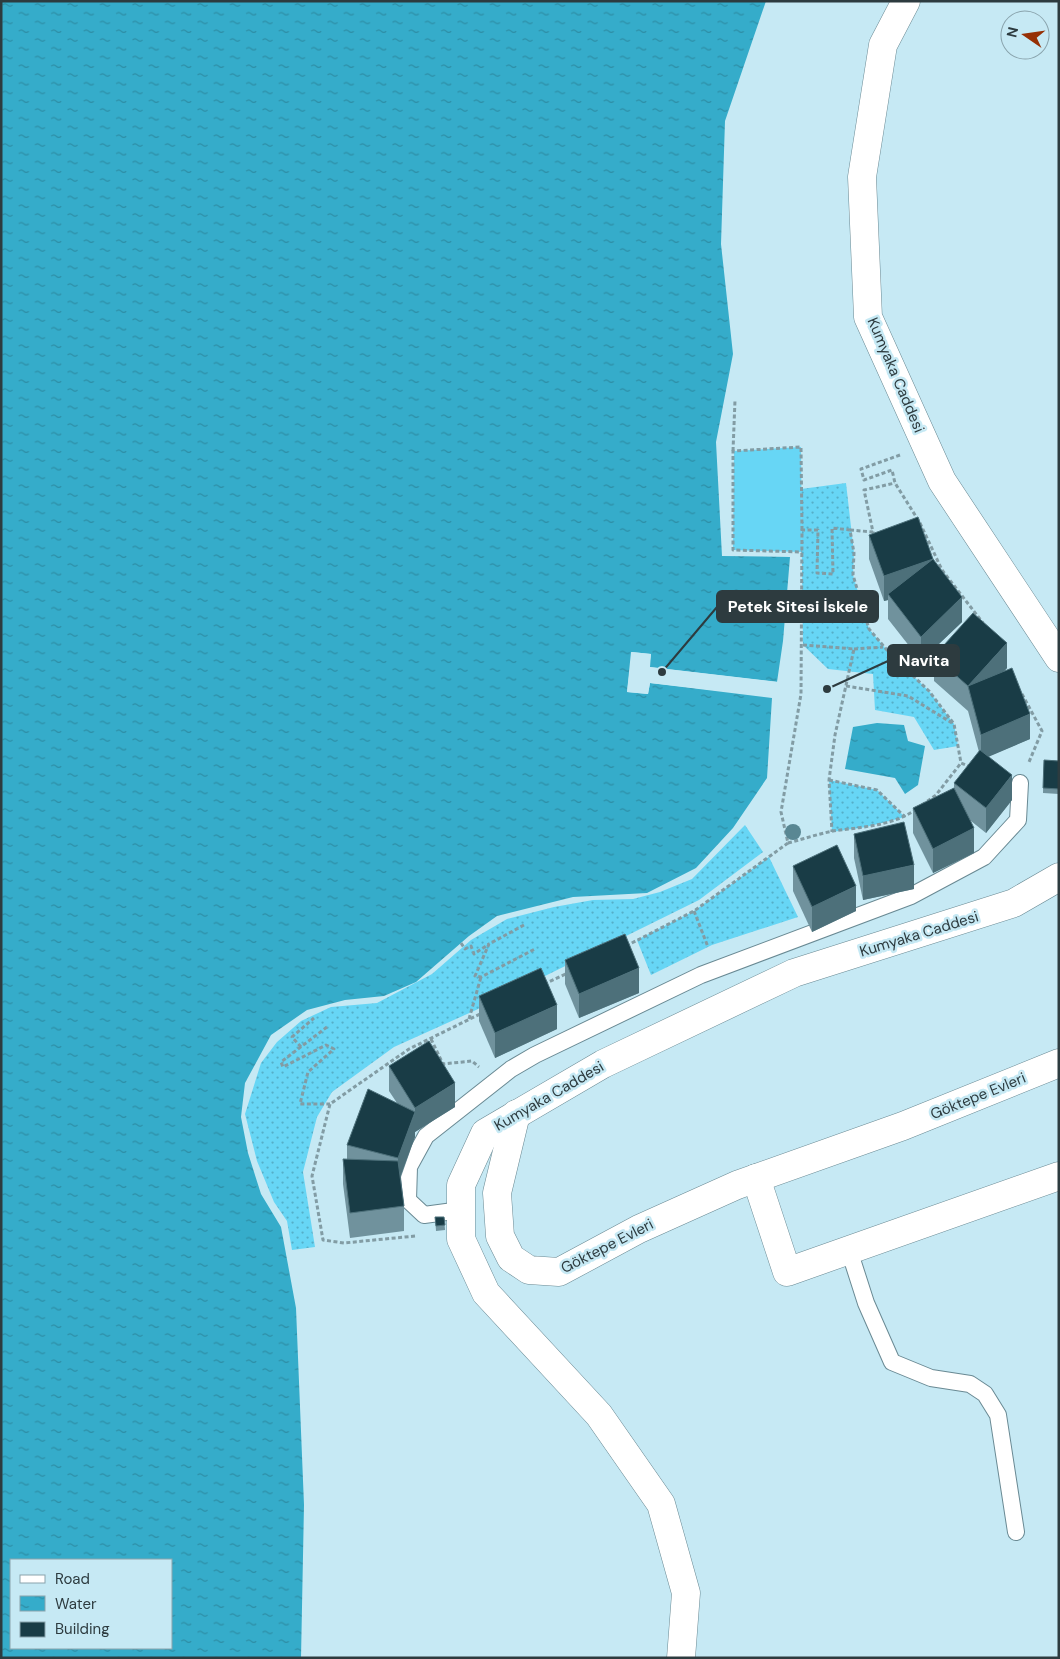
<svg xmlns="http://www.w3.org/2000/svg" width="1060" height="1659" viewBox="0 0 1060 1659" font-family="'DM Sans',sans-serif">
	<defs>
		<pattern id="grass-dots" width="8" height="8" patternUnits="userSpaceOnUse" patternTransform="scale(1.25)"><rect width="8" height="8" fill="#67d6f5"/><path d="M2 2h.1M6 6h.1" fill="none" stroke="#55afc8" stroke-width="1.8" stroke-linecap="round"/></pattern>
		<pattern id="water-ripples" width="26" height="14" patternUnits="userSpaceOnUse" patternTransform="scale(1.25)"><rect width="26" height="14" fill="#35acca"/><path d="M2 4q2-2 4 0t4 0M15 11q2-2 4 0t4 0" fill="none" stroke="#2d8da5"/></pattern>
	</defs>
	<rect width="100%" height="100%" fill="#c6e9f4"/>
	<g fill="url(#grass-dots)">
		<path d="M846,483L854,553L853,575L869,629L892,656L929,691L954,724L958,746L934,750L914,717L875,710L873,674L828,669L803,645L801,489Z"/>
		<path d="M829,780L877,790L905,817L866,827L832,832Z"/>
		<path d="M745,825L763,852L699,900L476,1010L394,1047L332,1092L317,1117L303,1172L315,1247L292,1250L287,1221L274,1202L257,1161L245,1114L261,1063L277,1042L301,1021L331,1007L377,1003L432,974L471,940L507,919L554,907L593,900L633,899L660,892L692,879Z"/>
		<path d="M769,857L798,917L712,945L651,975L637,940L694,911Z"/>
	</g>
	<path fill="#67d6f5" d="M801,447L802,552L733,550L734,451Z"/>
	<g fill="url(#water-ripples)" fill-rule="evenodd">
		<path d="M1,1H766L725,121L721,244L733,354L716,442L722,556L790,557L783,641L777,682L649,667L651,654L632,652L627,692L648,694L650,683L772,698L767,778L733,828L696,868L647,893L573,897L497,916L469,936L416,982L384,996L345,1000L307,1010L271,1035L245,1083L241,1117L248,1153L261,1194L281,1227L296,1308L304,1505L301,1658H1ZM11,1560H171V1648H11Z"/>
		<path d="M877,723L904,725L908,741L925,746L918,785L905,794L895,778L845,769L853,727Z"/>
	</g>
	<path fill="#c6e9f4" d="M631,652L651,654L650,667L779,682L777,684L649,670L647,668L648,656L634,654L630,690L646,692L647,682L650,680L775,697L650,683L648,694L627,692Z"/>
	<g fill="none" stroke-linecap="round" stroke-linejoin="round">
		<defs>
			<g id="service">
				<path d="M461,1210L424,1215L408,1200L409,1167L426,1136L511,1069L535,1055L701,975L911,896L984,857L1018,820L1020,783"/>
				<path d="M849,1250L866,1303L892,1362L931,1378L970,1384L985,1394L998,1415L1016,1532"/>
			</g>
			<g id="minor">
				<path d="M516,1114L497,1193L500,1236L511,1258L529,1270L559,1272L639,1229L737,1185L903,1126L1059,1063"/>
				<path d="M756,1178L787,1272L1059,1176"/>
			</g>
			<g id="secondary">
				<path d="M906,1L883,45L862,177L868,317L942,481L1059,658"/>
				<path d="M681,1658L686,1593L661,1504L599,1415L486,1293L461,1239V1185L485,1133L603,1064L794,973L1014,903L1059,877"/>
			</g>
		</defs>
		<use href="#service" stroke="#698993" stroke-width="18"/>
		<use href="#minor" stroke="#698993" stroke-width="29"/>
		<use href="#secondary" stroke="#698993" stroke-width="29"/>
		<g stroke="#829ca4" stroke-width="3" stroke-dasharray="4 2.5" stroke-linecap="butt">
			<path d="M733,451L735,400"/>
			<path d="M900,455L861,469L864,480L892,470L895,483L920,523L942,570L983,623"/>
			<path d="M802,530L801,447L733,451V550L802,552"/>
			<path d="M850,530L873,532L864,490L895,483"/>
			<path d="M803,645L854,649L835,735L829,780L832,832"/>
			<path d="M854,649L883,647"/>
			<path d="M846,686L908,696L952,723"/>
			<path d="M1022,694L1042,731L1029,762"/>
			<path d="M829,780L877,790L905,817"/>
			<path d="M922,805L936,795L961,763"/>
			<path d="M788,843C803,839 818,834 833,831C861,827 892,826 915,810"/>
			<path d="M694,911L708,947"/>
			<path d="M524,925L489,944L475,976L481,977L535,949"/>
			<path d="M461,943L465,949L471,946L474,954L489,944"/>
			<path d="M626,946L694,911L788,843L781,812L801,694L802,530H818L817,573L833,574L832,528L850,530L854,553L853,575L869,629L892,656L929,691L954,724L961,763L971,767"/>
			<path d="M544,984L568,973"/>
			<path d="M469,1019L481,977"/>
			<path d="M327,1027L281,1062L283,1067L326,1045L334,1049L308,1072L300,1104H330"/>
			<path d="M431,1039L443,1064L472,1061L479,1067"/>
			<path d="M301,1047L292,1037L314,1018"/>
			<path d="M415,1236L344,1243L323,1240L312,1176L330,1104L409,1049L482,1013"/>
		</g>
		<use href="#service" stroke="#fff" stroke-width="16"/>
		<use href="#minor" stroke="#fff" stroke-width="28"/>
		<use href="#secondary" stroke="#fff" stroke-width="28"/>
	</g>
	<circle fill="#598793" cx="793" cy="832" r="8"/>
	<g fill="#70929d">
		<path d="M869,535L933,559L962,622L921,661L888,619V600L884,601L869,559Z"/>
		<path d="M934,656L1007,668L1004,671L1030,739L989,756L1012,800L986,833L971,821L974,853L933,873L913,833V808L954,788V783L979,752L968,711L934,681Z"/>
		<path d="M1044,760L1059,761V794L1043,793Z"/>
		<path d="M854,834L914,889L863,900L854,858Z"/>
		<path d="M793,866L856,911L812,932L793,891Z"/>
		<path d="M565,960L639,993L579,1018L565,984Z"/>
		<path d="M479,996L557,1029L495,1058L479,1021Z"/>
		<path d="M389,1066L455,1107L415,1132V1137L401,1177L404,1206V1231L350,1238L343,1184V1159L347,1160V1145L397,1103L389,1091Z"/>
		<path d="M435,1217H444L445,1230L436,1231Z"/>
	</g>
	<g fill="#4d707a">
		<path d="M933,559L888,594V600L884,601V576Z"/>
		<path d="M962,597V622L921,661V637Z"/>
		<path d="M1007,643V668L973,706L968,686Z"/>
		<path d="M1030,714V739L981,760V735Z"/>
		<path d="M1012,775V800L986,833V808Z"/>
		<path d="M974,828V853L933,873V849Z"/>
		<path d="M914,865V889L863,900V876Z"/>
		<path d="M856,886V911L812,932V907Z"/>
		<path d="M639,968V993L579,1018V994Z"/>
		<path d="M557,1005V1029L495,1058V1033Z"/>
		<path d="M455,1083V1107L415,1132V1137L398,1183V1158L415,1113V1108Z"/>
	</g>
	<g fill="#193c46" stroke="#4d707a">
		<path d="M918,517L933,559L962,597L921,637L888,594L933,559L884,576L869,535Z"/>
		<path d="M973,613L1007,643L968,686L1012,668L1030,714L981,735L968,686L934,656Z"/>
		<path d="M980,750L1012,775L986,808L954,783Z"/>
		<path d="M1044,760L1059,761V789L1043,788Z"/>
		<path d="M954,788L974,828L933,849L913,808Z"/>
		<path d="M904,822L914,865L863,876L854,834Z"/>
		<path d="M837,845L856,886L812,907L793,866Z"/>
		<path d="M625,934L639,968L579,994L565,960Z"/>
		<path d="M541,968L557,1005L495,1033L479,996Z"/>
		<path d="M429,1041L455,1083L415,1108L389,1066Z"/>
		<path d="M368,1089L415,1112L398,1158L347,1145Z"/>
		<path d="M343,1159L398,1161L404,1206L350,1213Z"/>
		<path d="M435,1217H444L445,1225L436,1226Z"/>
	</g>
	<g text-anchor="middle" dominant-baseline="central" stroke-width="5" stroke-linejoin="round" paint-order="stroke">
		<g font-size="15" fill="#2d3b3f" stroke="#c6e9f4">
			<text transform="translate(896 375) rotate(67)">Kumyaka Caddesi</text>
			<text transform="translate(919 934) rotate(-17)">Kumyaka Caddesi</text>
			<text transform="translate(549 1096) rotate(-30)">Kumyaka Caddesi</text>
			<text transform="translate(978 1096) rotate(-22)">Göktepe Evleri</text>
			<text transform="translate(607 1246) rotate(-27)">Göktepe Evleri</text>
		</g>
	</g>
	<path fill="none" stroke="#2d3b3f" stroke-width="2" d="M662 672L717 607M827 689L888 661"/>
	<g fill="#2d3b3f" stroke="#c6e9f4" stroke-width="2">
		<circle cx="662" cy="672" r="5"/>
		<circle cx="827" cy="689" r="5"/>
	</g>
	<g fill="#2d3b3f" stroke="#2d3b3f" stroke-width="2">
		<rect x="717" y="591" width="161" height="31" rx="5"/>
		<rect x="888" y="645" width="71" height="31" rx="5"/>
	</g>
	<g font-size="16" text-anchor="middle" font-weight="bold" fill="#fff">
		<text x="798" y="612">Petek Sitesi İskele</text>
		<text x="924" y="666">Navita</text>
	</g>
	<rect width="1060" height="1659" fill="none" stroke="#2d3b3f" stroke-width="5"/>
	<rect x="10" y="1559" width="162" height="90" fill="#c6e9f4" stroke="#89a3ac"/>
	<rect x="20" y="1575" width="25" height="8" fill="#ffffff" stroke="#89a3ac"/>
	<text x="55" y="1584" font-size="15" fill="#2d3b3f">Road</text>
	<rect x="20" y="1596" width="25" height="15" fill="url(#water-ripples)" stroke="#89a3ac"/>
	<text x="55" y="1609" font-size="15" fill="#2d3b3f">Water</text>
	<rect x="20" y="1622" width="25" height="15" fill="#193c46" stroke="#89a3ac"/>
	<text x="55" y="1634" font-size="15" fill="#2d3b3f">Building</text>
	<g transform="translate(1025 35) rotate(283)"><circle r="24" fill="#c6e9f4" stroke="#89a3ac"/>
	<path d="M0-4L9 19L0 12L-9 19Z" fill="#963005"/>
	<text y="-8" font-size="14" font-weight="bold" text-anchor="middle" fill="#2d3b3f">N</text>
	</g>
</svg>
